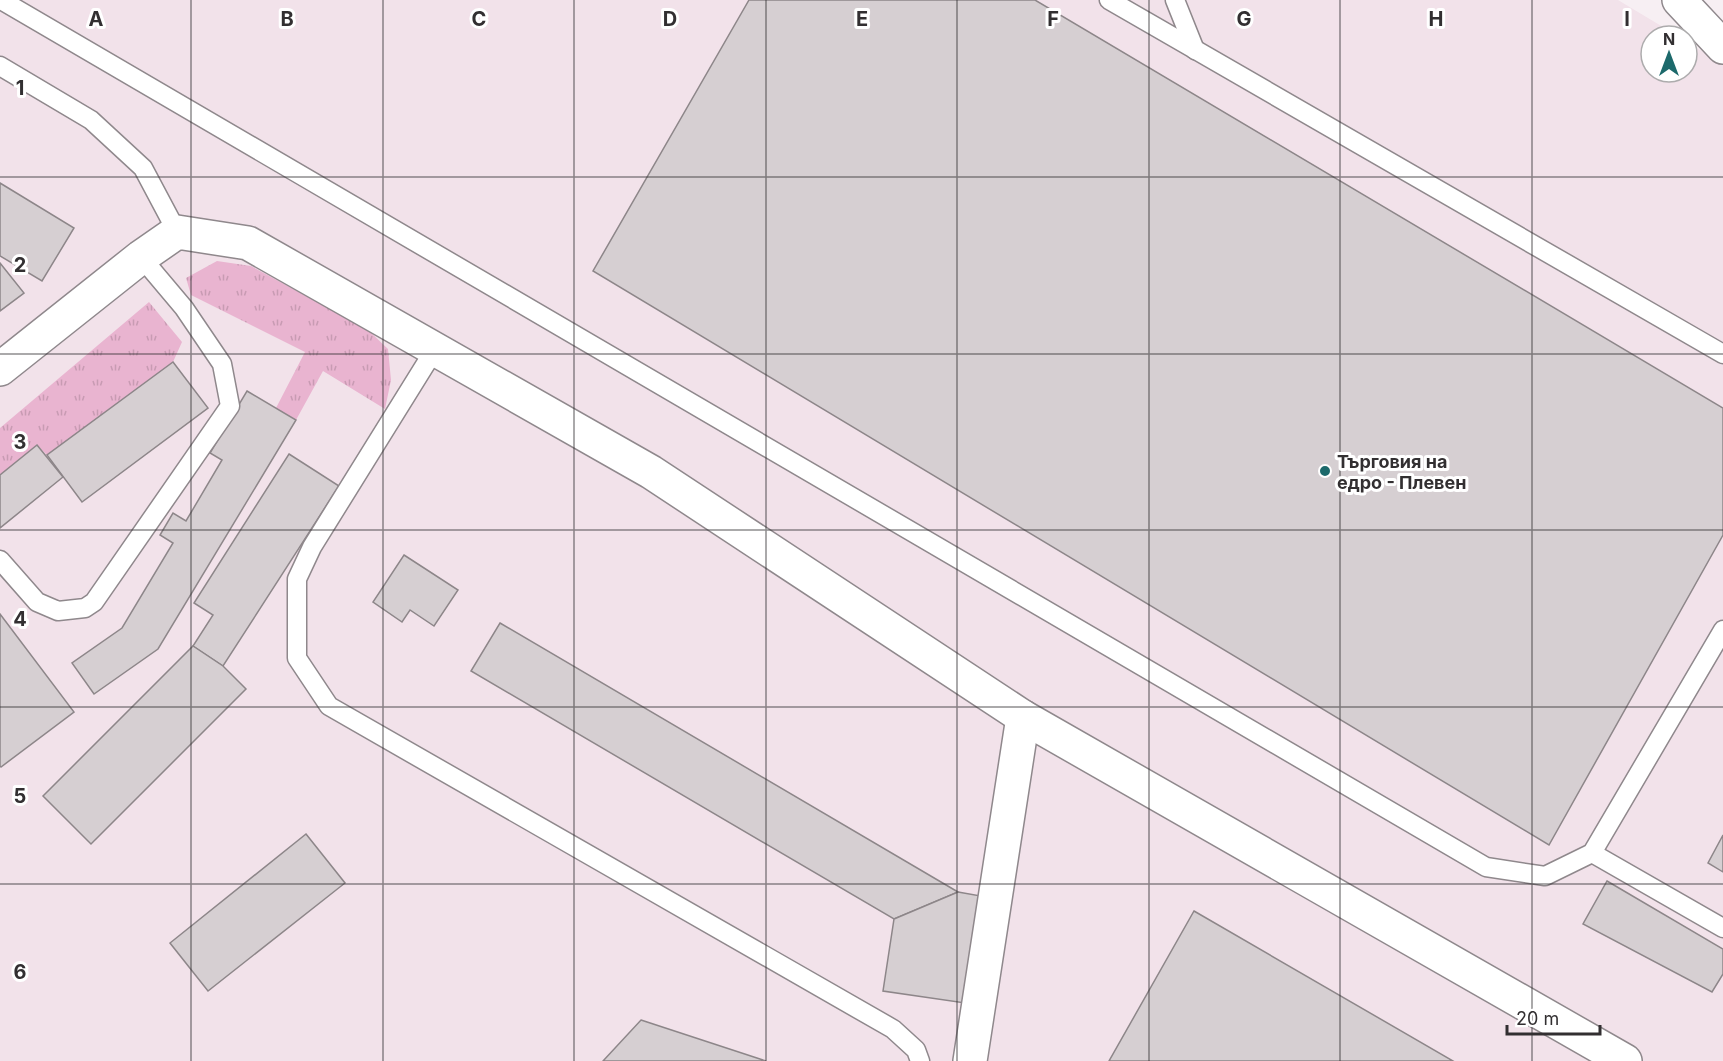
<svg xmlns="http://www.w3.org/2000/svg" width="1723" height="1061" viewBox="0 0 1723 1061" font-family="Inter,sans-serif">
	<defs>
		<pattern id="grass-tufts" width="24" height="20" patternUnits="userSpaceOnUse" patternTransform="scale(1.5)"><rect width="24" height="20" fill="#e9b4d0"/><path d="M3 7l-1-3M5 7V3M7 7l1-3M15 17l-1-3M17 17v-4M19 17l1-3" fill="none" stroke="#c89bb3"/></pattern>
	</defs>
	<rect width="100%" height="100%" fill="#f7eff3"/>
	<path fill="#f2e2ea" d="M0,0H1618L1678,36H1651V72H1687V42L1723,64V1061H0Z"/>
	<g fill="url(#grass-tufts)">
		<path d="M217,261L251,266L367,329L388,349L391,380L385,409L323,371L296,420L276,408L305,352L191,295L186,278Z"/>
		<path d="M149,302L182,342L173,362L47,455L37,445L0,475V428Z"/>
	</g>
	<g fill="#d6cfd2" stroke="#8d8689" stroke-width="1.5">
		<path d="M749,0H1035L1723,408V535L1549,845L593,271Z"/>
		<path d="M0,183L74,228L42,281L0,256Z"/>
		<path d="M0,263L24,293L0,311Z"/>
		<path d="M173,362L208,408L82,502L47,455Z"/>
		<path d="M247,391L296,420L158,649L94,694L72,663L122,628L173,543L160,535L173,513L186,521L222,460L210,453Z"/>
		<path d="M37,445L63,477L0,528V475Z"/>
		<path d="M289,454L339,486L223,666L193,646L213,615L194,603Z"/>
		<path d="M404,555L458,590L434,626L410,610L402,622L373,602Z"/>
		<path d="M0,614L74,712L1,767L0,766Z"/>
		<path d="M500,623L958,892L894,919L471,671Z"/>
		<path d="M193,646L223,666L246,689L91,844L43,796Z"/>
		<path d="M306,834L345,883L208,991L170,943Z"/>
		<path d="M1723,835V872L1708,863Z"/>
		<path d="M1607,881L1723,949V974L1712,992L1583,924Z"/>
		<path d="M958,892L981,896L965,1003L883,991L894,919Z"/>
		<path d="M1194,911L1453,1061H1109Z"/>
		<path d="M641,1020L766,1061H603Z"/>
	</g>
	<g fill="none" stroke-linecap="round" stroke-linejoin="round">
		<defs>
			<g id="service">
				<path d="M1,0L1486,867L1545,876L1592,853L1723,630"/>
				<path d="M1109,0L1723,354"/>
				<path d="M1175,0L1195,50"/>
				<path d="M0,66L91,120L143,168L177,232"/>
				<path d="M435,349L312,547L297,579V658L329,706L893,1029L916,1050L920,1061"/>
				<path d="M0,560L37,602L58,611L85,608L94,602L230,406L222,364L184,308L141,257"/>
				<path d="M1592,853L1723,928"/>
			</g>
			<g id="minor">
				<path d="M1679,0L1723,47"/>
				<path d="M0,369L141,257L177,232L248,243L651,472L1023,717L1625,1061"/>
				<path d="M970,1061L1023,717"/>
			</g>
		</defs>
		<use href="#service" stroke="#8f888c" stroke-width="21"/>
		<use href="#minor" stroke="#8f888c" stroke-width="36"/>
		<use href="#service" stroke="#fff" stroke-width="18"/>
		<use href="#minor" stroke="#fff" stroke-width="33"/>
	</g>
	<path fill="none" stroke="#322f31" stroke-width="1.5" stroke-opacity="0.55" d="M191,0V1061M383,0V1061M574,0V1061M766,0V1061M957,0V1061M1149,0V1061M1340,0V1061M1532,0V1061M0,177H1723M0,354H1723M0,530H1723M0,707H1723M0,884H1723"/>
	<circle fill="#1c696b" stroke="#fff" stroke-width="2" cx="1325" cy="471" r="6"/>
	<g text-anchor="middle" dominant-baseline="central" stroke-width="6" stroke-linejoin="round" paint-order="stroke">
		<g font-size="18" font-weight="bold" fill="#322f31" stroke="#fff" text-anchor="start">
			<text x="1337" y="461">Търговия на<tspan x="1337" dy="21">едро - Плевен</tspan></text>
		</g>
	</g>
	<g font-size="20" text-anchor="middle" font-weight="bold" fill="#322f31" stroke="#fff" stroke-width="6" stroke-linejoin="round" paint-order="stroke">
		<text x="96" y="26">A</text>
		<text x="287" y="26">B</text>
		<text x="479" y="26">C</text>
		<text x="670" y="26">D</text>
		<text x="862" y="26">E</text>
		<text x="1053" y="26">F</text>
		<text x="1244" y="26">G</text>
		<text x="1436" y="26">H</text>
		<text x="1627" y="26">I</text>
		<text x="20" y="95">1</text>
		<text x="20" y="272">2</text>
		<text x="20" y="449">3</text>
		<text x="20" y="626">4</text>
		<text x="20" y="803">5</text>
		<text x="20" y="979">6</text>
	</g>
	<g transform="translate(1669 54)"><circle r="28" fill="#ffffff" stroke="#adacad" stroke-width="1.5"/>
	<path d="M0-4.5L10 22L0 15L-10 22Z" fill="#1c696b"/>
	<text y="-9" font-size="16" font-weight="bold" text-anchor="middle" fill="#322f31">N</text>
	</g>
	<path d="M1507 1025v9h93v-9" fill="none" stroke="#322f31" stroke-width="3"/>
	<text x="1516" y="1025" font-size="18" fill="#322f31" stroke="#ffffff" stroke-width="4.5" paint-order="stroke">20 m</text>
</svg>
